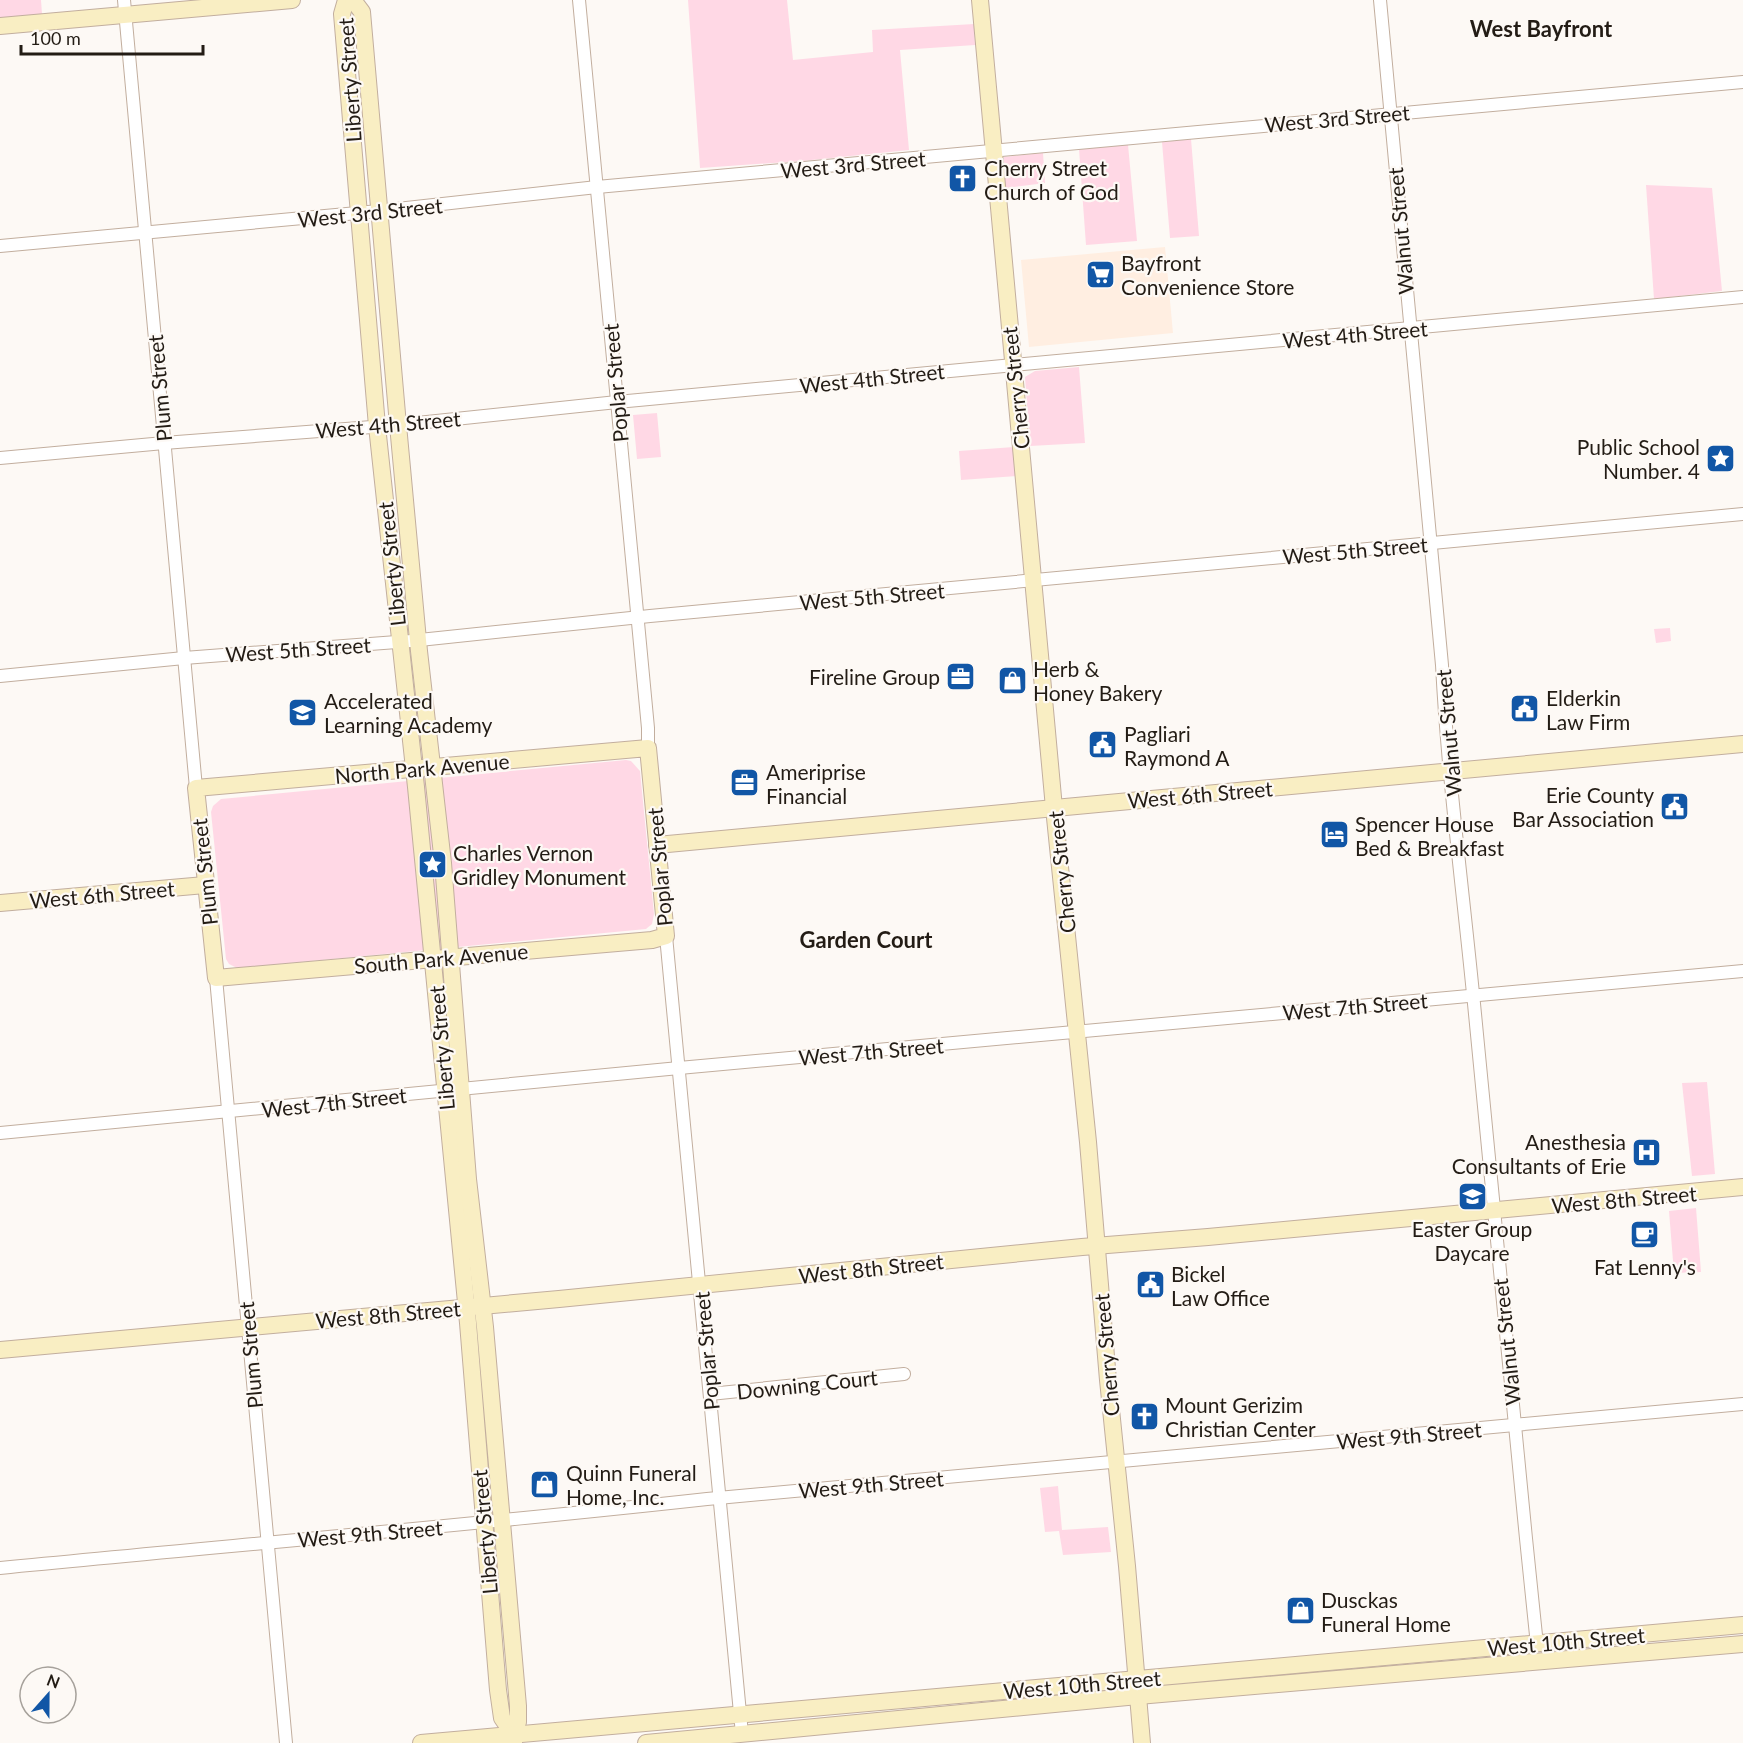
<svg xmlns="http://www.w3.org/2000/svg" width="1743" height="1743" viewBox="0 0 1743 1743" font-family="Lato,sans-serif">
	<rect width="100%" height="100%" fill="#fdf9f5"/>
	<path fill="#ffeee1" d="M1165,247L1173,333L1029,347L1021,260Z"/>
	<g fill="#ffd8e5">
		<path d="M0,0H41L42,14L0,19Z"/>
		<path d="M688,0H787L793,60L873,52L872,30L974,24L975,45L900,50L909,150L802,161L700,168Z"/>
		<path d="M1191,139L1199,236L1170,238L1162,142Z"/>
		<path d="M1128,145L1137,241L1086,245L1079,149Z"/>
		<path d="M1043,153L1045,183L1005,188L1003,160L1004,157Z"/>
		<path d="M1646,185L1712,188L1722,291L1654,299Z"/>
		<path d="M1079,367L1085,443L1030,446L1025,377L1035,371Z"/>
		<path d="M657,413L661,457L637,459L633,415Z"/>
		<path d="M1014,447L1017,476L961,480L959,451Z"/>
		<path d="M1670,628L1671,641L1656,643L1654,629Z"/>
		<path d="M626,760L631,761L640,771L654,914L652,924L646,929L237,968L229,964L226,959L211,812L213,806L221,799Z"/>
		<path d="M1707,1082L1715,1174L1692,1176L1682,1083Z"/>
		<path d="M1696,1208L1701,1272L1674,1273L1669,1211Z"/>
		<path d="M1058,1486L1062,1530L1108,1527L1111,1552L1063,1555L1059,1531L1045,1532L1040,1488Z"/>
	</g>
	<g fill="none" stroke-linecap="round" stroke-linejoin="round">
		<defs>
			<g id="street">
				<path d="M124,0L196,788"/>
				<path d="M579,0L648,728V748"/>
				<path d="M1380,0L1442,665C1448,782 1464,898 1475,1014C1495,1225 1515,1435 1537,1645"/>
				<path d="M0,246L379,211L597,187L1743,82"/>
				<path d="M0,458L164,443L398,425L617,402L1743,297"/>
				<path d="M0,676L184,658L410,641L650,616L1743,514"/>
				<path d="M666,936L742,1734"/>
				<path d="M216,978L286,1743"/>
				<path d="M0,1133L679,1068L1743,971"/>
				<path d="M710,1394L904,1374"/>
				<path d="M0,1568C236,1545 472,1525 707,1499L1743,1404"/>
			</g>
			<g id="secondary">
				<path d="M346,0L342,14L377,426L416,787L468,1323L498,1690L502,1718L513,1734"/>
				<path d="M353,0L362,12L398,425L419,651L443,863L468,1179L485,1327L518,1706V1722L513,1734L514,1743"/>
				<path d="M980,0L1054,808L1088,1142L1108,1380L1127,1566L1142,1743"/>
				<path d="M0,26L292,0"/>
				<path d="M648,748L666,936L652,940L216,978L196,788Z"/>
				<path d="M657,845L1743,744"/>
				<path d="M0,903L205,885"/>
				<path d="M0,1350L559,1299L1082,1247L1208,1237L1743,1187"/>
				<path d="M421,1743L1743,1625"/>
				<path d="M646,1743L1138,1696L1743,1644"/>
			</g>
		</defs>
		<use href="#street" stroke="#c2ae9e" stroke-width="14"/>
		<use href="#secondary" stroke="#c2ae9e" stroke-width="18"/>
		<use href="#street" stroke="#fff" stroke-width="12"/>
		<use href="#secondary" stroke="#f9eec3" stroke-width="16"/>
	</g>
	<defs>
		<symbol id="church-square" viewBox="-11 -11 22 22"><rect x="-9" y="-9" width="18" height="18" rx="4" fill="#1156a6" stroke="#fdf9f5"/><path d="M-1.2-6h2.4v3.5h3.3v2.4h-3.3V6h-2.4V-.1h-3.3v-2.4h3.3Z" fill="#fff"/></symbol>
		<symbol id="supermarket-square" viewBox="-11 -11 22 22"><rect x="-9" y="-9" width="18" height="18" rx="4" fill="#1156a6" stroke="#fdf9f5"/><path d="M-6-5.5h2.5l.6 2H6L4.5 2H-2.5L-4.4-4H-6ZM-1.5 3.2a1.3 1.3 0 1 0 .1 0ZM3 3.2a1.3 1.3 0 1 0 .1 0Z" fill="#fff"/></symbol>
		<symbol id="sight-square" viewBox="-11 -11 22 22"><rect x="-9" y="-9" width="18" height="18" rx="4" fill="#1156a6" stroke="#fdf9f5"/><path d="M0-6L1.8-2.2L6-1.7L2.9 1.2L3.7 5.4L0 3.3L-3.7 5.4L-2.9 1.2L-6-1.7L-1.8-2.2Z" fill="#fff"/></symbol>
		<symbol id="office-square" viewBox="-11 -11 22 22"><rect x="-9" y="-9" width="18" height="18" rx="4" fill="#1156a6" stroke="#fdf9f5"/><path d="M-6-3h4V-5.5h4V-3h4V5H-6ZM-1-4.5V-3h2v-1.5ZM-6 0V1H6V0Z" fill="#fff"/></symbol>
		<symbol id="shop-square" viewBox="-11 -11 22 22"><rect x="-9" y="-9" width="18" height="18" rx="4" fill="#1156a6" stroke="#fdf9f5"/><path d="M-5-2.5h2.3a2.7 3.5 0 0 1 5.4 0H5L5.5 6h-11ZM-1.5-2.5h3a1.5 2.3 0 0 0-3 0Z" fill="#fff"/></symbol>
		<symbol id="civic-square" viewBox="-11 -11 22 22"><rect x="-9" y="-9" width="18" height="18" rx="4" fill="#1156a6" stroke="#fdf9f5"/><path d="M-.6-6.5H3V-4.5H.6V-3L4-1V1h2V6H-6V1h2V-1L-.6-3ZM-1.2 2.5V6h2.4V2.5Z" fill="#fff"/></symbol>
		<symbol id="school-square" viewBox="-11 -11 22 22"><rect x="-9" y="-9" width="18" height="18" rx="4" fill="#1156a6" stroke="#fdf9f5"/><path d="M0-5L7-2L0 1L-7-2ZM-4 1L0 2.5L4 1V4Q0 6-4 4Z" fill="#fff"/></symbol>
		<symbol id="hotel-square" viewBox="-11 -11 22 22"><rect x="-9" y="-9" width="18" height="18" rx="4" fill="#1156a6" stroke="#fdf9f5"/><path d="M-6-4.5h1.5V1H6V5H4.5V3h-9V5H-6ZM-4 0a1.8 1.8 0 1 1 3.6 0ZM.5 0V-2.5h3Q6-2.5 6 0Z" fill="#fff"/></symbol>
		<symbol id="hospital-square" viewBox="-11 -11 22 22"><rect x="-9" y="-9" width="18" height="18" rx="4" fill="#1156a6" stroke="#fdf9f5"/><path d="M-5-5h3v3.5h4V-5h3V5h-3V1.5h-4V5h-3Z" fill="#fff"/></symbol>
		<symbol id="cafe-square" viewBox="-11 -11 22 22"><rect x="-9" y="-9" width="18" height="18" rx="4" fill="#1156a6" stroke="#fdf9f5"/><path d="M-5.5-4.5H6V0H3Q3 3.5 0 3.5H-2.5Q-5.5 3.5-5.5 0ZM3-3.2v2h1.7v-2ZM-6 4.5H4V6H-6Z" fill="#fff"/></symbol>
	</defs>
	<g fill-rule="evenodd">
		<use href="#church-square" x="946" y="162" width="33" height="33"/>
		<use href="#supermarket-square" x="1084" y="258" width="33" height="33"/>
		<use href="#sight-square" x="1704" y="442" width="33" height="33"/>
		<use href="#office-square" x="944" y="660" width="33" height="33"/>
		<use href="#shop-square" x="996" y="664" width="33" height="33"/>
		<use href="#civic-square" x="1508" y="692" width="33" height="33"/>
		<use href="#school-square" x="286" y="696" width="33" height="33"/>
		<use href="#civic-square" x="1086" y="728" width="33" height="33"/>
		<use href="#office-square" x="728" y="766" width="33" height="33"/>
		<use href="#civic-square" x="1658" y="790" width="33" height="33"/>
		<use href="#hotel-square" x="1318" y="818" width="33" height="33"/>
		<use href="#sight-square" x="416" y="848" width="33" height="33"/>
		<use href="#hospital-square" x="1630" y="1136" width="33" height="33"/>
		<use href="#school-square" x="1456" y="1180" width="33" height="33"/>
		<use href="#cafe-square" x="1628" y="1218" width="33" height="33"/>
		<use href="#civic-square" x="1134" y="1268" width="33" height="33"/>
		<use href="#church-square" x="1128" y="1400" width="33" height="33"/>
		<use href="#shop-square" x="528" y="1468" width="33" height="33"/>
		<use href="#shop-square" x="1284" y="1594" width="33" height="33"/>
	</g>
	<g text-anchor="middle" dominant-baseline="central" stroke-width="4.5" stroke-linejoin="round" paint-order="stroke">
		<g font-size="21" fill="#231c15" stroke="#fdf9f5">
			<text transform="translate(349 80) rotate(-94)">Liberty Street</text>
			<text transform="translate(1337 118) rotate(-5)">West 3rd Street</text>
			<text transform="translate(853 164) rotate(-5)">West 3rd Street</text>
			<text transform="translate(370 212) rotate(-6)">West 3rd Street</text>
			<text transform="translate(1400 231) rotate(-95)">Walnut Street</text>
			<text transform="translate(1355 334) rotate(-5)">West 4th Street</text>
			<text transform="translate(872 378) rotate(-6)">West 4th Street</text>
			<text transform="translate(615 383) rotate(-95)">Poplar Street</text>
			<text transform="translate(159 388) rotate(-95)">Plum Street</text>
			<text transform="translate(1015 388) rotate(-96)">Cherry Street</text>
			<text transform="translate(388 424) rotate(-5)">West 4th Street</text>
			<text transform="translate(1355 550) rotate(-5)">West 5th Street</text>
			<text transform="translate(391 564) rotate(-96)">Liberty Street</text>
			<text transform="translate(872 596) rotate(-5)">West 5th Street</text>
			<text transform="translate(298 649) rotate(-4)">West 5th Street</text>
			<text transform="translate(1448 733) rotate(-95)">Walnut Street</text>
			<text transform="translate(422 768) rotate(-5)">North Park Avenue</text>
			<text transform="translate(1200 794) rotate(-5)">West 6th Street</text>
			<text transform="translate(659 867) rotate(-95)">Poplar Street</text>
			<text transform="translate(204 872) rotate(-96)">Plum Street</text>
			<text transform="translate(1061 872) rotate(-96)">Cherry Street</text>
			<text transform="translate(102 894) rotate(-5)">West 6th Street</text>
			<text transform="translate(441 958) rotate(-5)">South Park Avenue</text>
			<text transform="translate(1355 1006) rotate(-5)">West 7th Street</text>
			<text transform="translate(441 1048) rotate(-95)">Liberty Street</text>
			<text transform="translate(871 1051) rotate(-5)">West 7th Street</text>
			<text transform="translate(334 1102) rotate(-6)">West 7th Street</text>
			<text transform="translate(1624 1199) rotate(-5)">West 8th Street</text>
			<text transform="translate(871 1268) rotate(-6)">West 8th Street</text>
			<text transform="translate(388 1314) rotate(-5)">West 8th Street</text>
			<text transform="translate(1506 1342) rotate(-96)">Walnut Street</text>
			<text transform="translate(706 1351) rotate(-95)">Poplar Street</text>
			<text transform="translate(250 1355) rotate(-95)">Plum Street</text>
			<text transform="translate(1106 1355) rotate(-95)">Cherry Street</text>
			<text transform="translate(807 1384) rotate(-6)">Downing Court</text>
			<text transform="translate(1409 1435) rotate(-5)">West 9th Street</text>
			<text transform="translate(871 1484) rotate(-5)">West 9th Street</text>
			<text transform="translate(484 1532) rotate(-95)">Liberty Street</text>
			<text transform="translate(370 1533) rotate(-5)">West 9th Street</text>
			<text transform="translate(1566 1641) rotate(-5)">West 10th Street</text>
			<text transform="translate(1082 1684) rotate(-5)">West 10th Street</text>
		</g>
		<g font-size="21" fill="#231c15" stroke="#fdf9f5" text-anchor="start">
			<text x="984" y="167">Cherry Street<tspan x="984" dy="24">Church of God</tspan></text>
			<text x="1121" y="262">Bayfront<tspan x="1121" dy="24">Convenience Store</tspan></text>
			<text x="1700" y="446" text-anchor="end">Public School<tspan x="1700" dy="24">Number. 4</tspan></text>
			<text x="1033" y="668">Herb &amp;<tspan x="1033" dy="24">Honey Bakery</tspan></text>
			<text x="940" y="676" text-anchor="end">Fireline Group</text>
			<text x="1546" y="697">Elderkin<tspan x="1546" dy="24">Law Firm</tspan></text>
			<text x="324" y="700">Accelerated<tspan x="324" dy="24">Learning Academy</tspan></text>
			<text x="1124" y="733">Pagliari<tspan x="1124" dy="24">Raymond A</tspan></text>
			<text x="766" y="771">Ameriprise<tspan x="766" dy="24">Financial</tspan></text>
			<text x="1654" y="794" text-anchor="end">Erie County<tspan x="1654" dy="24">Bar Association</tspan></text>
			<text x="1355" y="823">Spencer House<tspan x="1355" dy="24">Bed &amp; Breakfast</tspan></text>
			<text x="453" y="852">Charles Vernon<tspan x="453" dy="24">Gridley Monument</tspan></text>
			<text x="1626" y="1141" text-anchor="end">Anesthesia<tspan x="1626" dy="24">Consultants of Erie</tspan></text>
			<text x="1472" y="1228" text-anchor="middle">Easter Group<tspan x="1472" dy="24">Daycare</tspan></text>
			<text x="1645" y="1266" text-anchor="middle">Fat Lenny's</text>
			<text x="1171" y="1273">Bickel<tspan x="1171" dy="24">Law Office</tspan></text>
			<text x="1165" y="1404">Mount Gerizim<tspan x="1165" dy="24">Christian Center</tspan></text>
			<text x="566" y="1472">Quinn Funeral<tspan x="566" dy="24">Home, Inc.</tspan></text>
			<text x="1321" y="1599">Dusckas<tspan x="1321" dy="24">Funeral Home</tspan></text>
		</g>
		<g font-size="22" font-weight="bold" fill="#231c15" stroke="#fdf9f5">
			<text x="1541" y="28">West Bayfront</text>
			<text x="866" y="939">Garden Court</text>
		</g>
	</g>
	<g transform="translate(48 1695) rotate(21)"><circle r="28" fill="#fdf9f5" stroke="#a6a19b" stroke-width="1.5"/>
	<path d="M0-4.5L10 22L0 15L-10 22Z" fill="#1156a6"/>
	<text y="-9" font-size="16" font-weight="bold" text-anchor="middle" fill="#231c15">N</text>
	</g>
	<path d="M21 45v9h182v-9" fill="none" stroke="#231c15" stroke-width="3"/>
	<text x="30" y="45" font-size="18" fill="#231c15" stroke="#fdf9f5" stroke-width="4.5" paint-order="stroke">100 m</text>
</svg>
